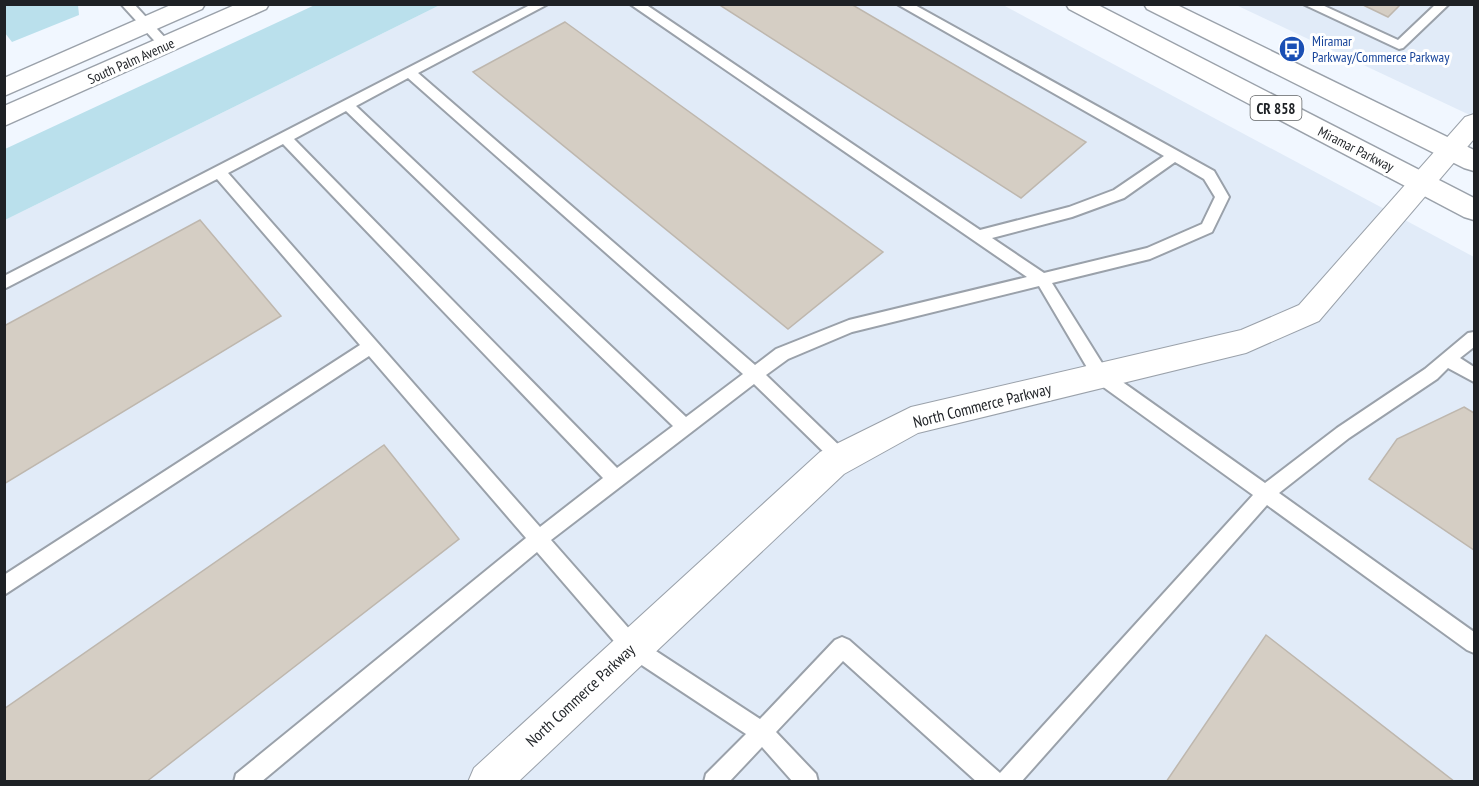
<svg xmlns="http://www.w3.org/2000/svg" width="1479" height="786" viewBox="0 0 1479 786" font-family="'PT Sans Narrow',sans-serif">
	<rect width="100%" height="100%" fill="#f1f7ff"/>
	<g fill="#e1ebf8">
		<path d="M440,5H1003L1474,257V781L5,782V220Z"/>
		<path d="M1236,5H1474V117Z"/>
	</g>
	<g fill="#bae0ec">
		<path d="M317,4L440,5L5,220V149Z"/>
		<path d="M4,5H78L79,15L12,42L5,33Z"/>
	</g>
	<g fill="#d5cec4" stroke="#beb7ae" stroke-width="1.5">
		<path d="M718,4H851L1086,142L1021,198Z"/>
		<path d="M1361,4H1401L1388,17Z"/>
		<path d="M565,22L883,252L788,329L473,72Z"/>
		<path d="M200,220L281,316L4,484V326Z"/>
		<path d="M1464,407L1474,413V550L1369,479L1397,439Z"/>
		<path d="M384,445L459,539L146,782H4V709Z"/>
		<path d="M1266,635L1455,782H1166Z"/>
	</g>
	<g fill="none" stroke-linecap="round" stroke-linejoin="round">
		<defs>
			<g id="lane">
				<path d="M121,4H134L169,42V48H161Z"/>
				<path d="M532,4H548L418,73L755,365L776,349L849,320L1027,277L630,4H645L980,230L1069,207L1114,190L1164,156L897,4H913L1214,171L1229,197L1212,232L1150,259L1052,283L1107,371L1265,483L1337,428L1425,369L1468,333L1474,332V347L1460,358L1474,367V382L1448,368L1437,379L1349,438L1279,493L1474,632V653L1467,650L1267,505L1021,782H977L843,661L776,732L816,774L818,782H793L762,747L729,782H704L706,774L746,734L625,654L537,552L261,782H234L236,774L526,538L369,356L4,595V575L360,345L217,179L4,289V276ZM408,78L743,374L686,417L356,106ZM346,111L673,426L617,468L294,139ZM283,144L603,478L540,527L228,173ZM1175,162L1204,179L1215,197L1202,224L1147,248L1044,273L992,238L1072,217L1124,198ZM1039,286L1095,381L1253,495L1000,773L849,640L842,637L835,640L760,719L639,640L551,540L754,384L835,463L841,466L847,463L850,458L847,453L766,375L788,359L852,332Z"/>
				<path d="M1303,4H1320L1398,40L1436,4H1449L1403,48L1399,49Z"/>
			</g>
			<path id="street" d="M1474,114V139L1319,321L1246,353L918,433L844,474L518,782H468L474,768L820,452L911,407L1241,330L1299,305L1465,117Z"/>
			<g id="secondary">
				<path d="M173,4H205L202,9L4,96V78Z"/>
				<path d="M237,4H269L266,9L4,126V106Z"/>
			</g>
			<g id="primary">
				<path d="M1066,4H1096L1474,198V220L1464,217L1069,9Z"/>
				<path d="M1144,4H1175L1474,150V171L1464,168L1147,9Z"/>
			</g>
		</defs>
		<use href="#lane" stroke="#9aa1aa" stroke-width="4"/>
		<use href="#street" stroke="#9aa1aa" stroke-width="2"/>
		<use href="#secondary" stroke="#9aa1aa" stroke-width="3"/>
		<use href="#primary" stroke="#9aa1aa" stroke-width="3"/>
		<use href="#lane" fill="#fff" fill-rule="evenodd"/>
		<use href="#street" fill="#fff" fill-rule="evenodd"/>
		<use href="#secondary" fill="#fff" fill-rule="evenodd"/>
		<use href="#primary" fill="#fff" fill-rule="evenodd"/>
	</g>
	<defs>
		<symbol id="bus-disc" viewBox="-11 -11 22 22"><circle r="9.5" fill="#1a4fb4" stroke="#fff"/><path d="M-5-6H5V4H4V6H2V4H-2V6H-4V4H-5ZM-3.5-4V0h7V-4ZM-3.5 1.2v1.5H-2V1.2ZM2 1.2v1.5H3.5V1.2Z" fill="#fff"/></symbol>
	</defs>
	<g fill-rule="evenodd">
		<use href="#bus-disc" x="1277" y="34" width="30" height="30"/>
	</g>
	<g text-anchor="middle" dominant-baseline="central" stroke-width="6" stroke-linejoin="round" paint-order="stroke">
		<g font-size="14" fill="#164399" stroke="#fff" text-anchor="start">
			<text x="1312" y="41">Miramar<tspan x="1312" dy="16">Parkway/Commerce Parkway</tspan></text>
		</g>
		<g font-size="14" fill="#1e2125" stroke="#fff">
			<text transform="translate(131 61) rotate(-24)">South Palm Avenue</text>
			<text transform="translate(1356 149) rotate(27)">Miramar Parkway</text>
		</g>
		<rect fill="#fff" stroke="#626466" stroke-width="1.5" x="1250.5" y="96" width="51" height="24" rx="4.5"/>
		<g font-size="15" font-weight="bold" fill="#1e2125">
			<text x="1276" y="108">CR 858</text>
		</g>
		<g font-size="16" fill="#1e2125" stroke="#fff">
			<text transform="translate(982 405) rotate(-14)">North Commerce Parkway</text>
			<text transform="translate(580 695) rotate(-43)">North Commerce Parkway</text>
		</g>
	</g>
	<rect width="1479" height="786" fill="none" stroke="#1e2125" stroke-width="12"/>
</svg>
